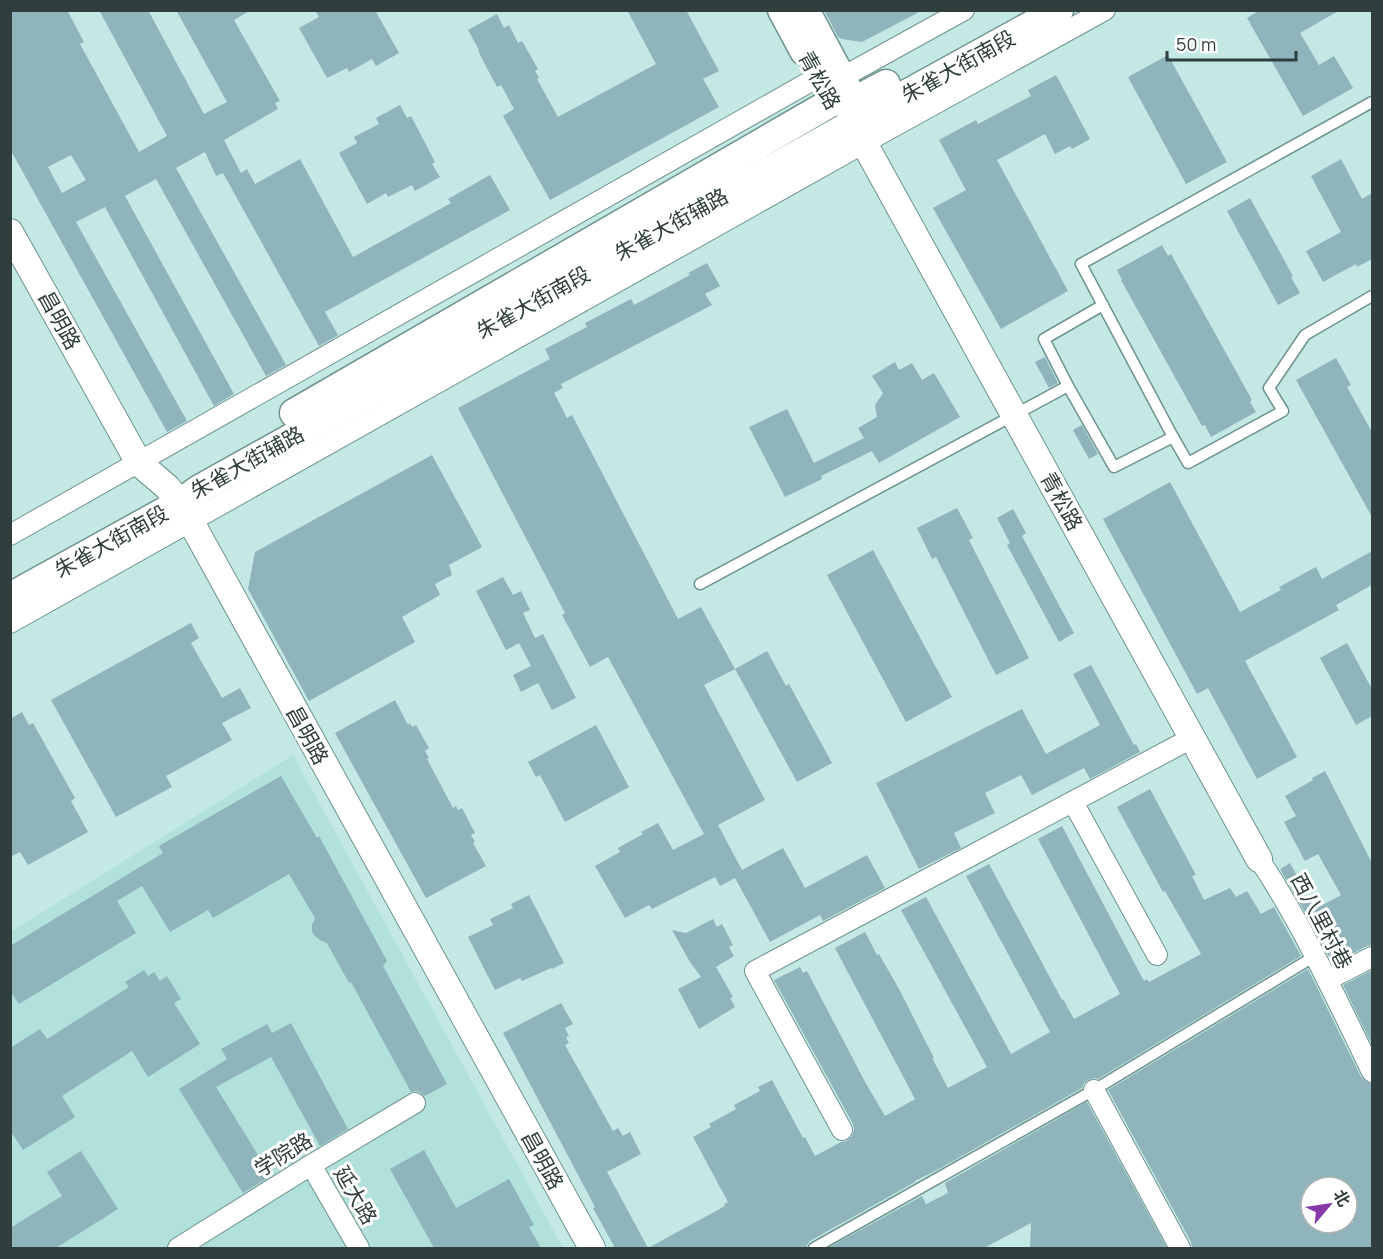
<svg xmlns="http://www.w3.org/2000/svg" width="1383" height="1259" viewBox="0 0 1383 1259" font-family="Manrope,'Noto Sans SC',sans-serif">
	<rect width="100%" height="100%" fill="#c4e9e4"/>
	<path fill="#b1e1da" d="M293,755L563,1248H11V932Z"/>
	<g fill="#90b4bb" fill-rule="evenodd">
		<path d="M10,10H67L84,42L80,44L139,152L167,136L99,10H148L204,114L227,102L176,10H251L234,20L280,101L275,103L278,109L224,140L241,173L247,169L255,184L300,159L353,257L451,203L448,199L490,175L510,210L325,312L338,335L319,346L223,173L216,176L205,152L176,168L286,365L266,376L156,179L125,196L234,394L214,406L105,207L76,222L187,421L167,432L10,149ZM71,155L86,180L62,193L48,167Z"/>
		<path d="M315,10H375L399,53L376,66L372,59L349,72L347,68L327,78L299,28L319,17Z"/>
		<path d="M627,10H686L719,71L703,79L719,107L550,200L503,116L514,109L501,85L497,87L481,57L478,50H479L468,30L497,14L504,28L509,25L518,43L522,41L538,69L535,71L539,78L537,79L558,117L656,64Z"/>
		<path d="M824,10H923L862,42L842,39L838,37Z"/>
		<path d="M1260,10H1340L1300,33L1319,65L1334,56L1353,88L1303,116L1247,18Z"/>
		<path d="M1168,55L1227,162L1186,184L1128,77Z"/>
		<path d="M1056,75L1090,139L1072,149L1070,146L1055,154L1045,134L997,160L1068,291L1001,329L933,208L966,190L939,140L976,120L978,124L1031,96L1028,90Z"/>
		<path d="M400,105L407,118L411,116L435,162L432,164L440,177L415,191L412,185L388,197L386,193L367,204L339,153L357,143L354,137L379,124L376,118Z"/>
		<path d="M1341,159L1362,199L1372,193V259L1357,267L1356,264L1323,282L1306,251L1341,232L1311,176Z"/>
		<path d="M1250,198L1293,276L1291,277L1300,293L1278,305L1227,211Z"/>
		<path d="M1162,245L1168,256L1171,254L1252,400L1250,402L1256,412L1211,437L1205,425L1202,426L1121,280H1122L1117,270Z"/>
		<path d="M707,263L720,286L705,294L712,305L561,384L563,388L554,393L567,418L572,415L678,619L701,607L735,669L704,685L765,800L718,825L742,870L783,848L805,888L867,855L885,888L823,921L820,915L770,942L735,878L720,886L715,877L652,909L649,905L625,918L595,866L620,852L618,848L643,834L641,832L658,823L673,850L704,834L608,657L590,667L562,615L565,613L458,408L550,359L545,349L587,327L585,323L631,299L634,305L690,275L688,273Z"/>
		<path d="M1045,357L1058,383L1049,388L1035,362Z"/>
		<path d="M1336,358L1351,385L1347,387L1372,432V517L1296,380Z"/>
		<path d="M895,362L899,370L912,363L922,380L934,373L960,417L879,463L872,451L821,476L822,479L785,497L749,427L787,409L814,463L864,438L858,428L877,417L875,405L883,393L872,376Z"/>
		<path d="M1082,425L1098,454L1089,459L1073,430Z"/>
		<path d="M432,455L482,547L449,565L452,575L435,584L440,595L402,617L415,642L309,701L248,589L255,552Z"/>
		<path d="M1170,482L1240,612L1281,590L1279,587L1316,567L1322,579L1372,551V585L1336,605L1339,610L1245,661L1297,757L1257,779L1208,688L1197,694L1103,519Z"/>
		<path d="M957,508L973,538L969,540L1029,658L996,675L936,557L932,559L917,528Z"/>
		<path d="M1013,509L1026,533L1022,536L1074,633L1059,642L1007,545L1010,543L997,518Z"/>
		<path d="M873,550L952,697L906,722L827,575Z"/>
		<path d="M503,577L513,595L521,591L530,610L523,613L535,638L543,634L576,698L552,710L538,683L521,692L513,675L531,666L519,643L506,650L476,591Z"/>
		<path d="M191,623L199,638L191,643L222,698L240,688L251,708L222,723L232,740L166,776L172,787L116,817L51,700Z"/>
		<path d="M1347,643L1372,689V716L1356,725L1320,658Z"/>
		<path d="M767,651L786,686L789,684L832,763L797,782L735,669Z"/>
		<path d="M1091,665L1134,745L1136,744L1140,752L1090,779L1084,768L1032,795L1021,775L985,793L995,813L954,833L961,848L919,869L876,783L1022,709L1046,754L1100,725L1073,674Z"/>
		<path d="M395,700L408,725L410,723L412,727L416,725L429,748L425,751L429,758L427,759L453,808L456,806L458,810L462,808L475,833L471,835L475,842L473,843L486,866L426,898L335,733Z"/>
		<path d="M22,712L29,725L33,723L75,798L71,801L88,832L28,865L20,852L10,857V719Z"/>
		<path d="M596,725L629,787L565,822L540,775L536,777L528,762Z"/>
		<path d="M1325,771L1372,863V945L1367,946L1333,964L1301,905L1280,869L1290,863L1315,909L1341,895L1318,854L1305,861L1284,822L1296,816L1285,796L1313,780L1312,778Z"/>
		<path d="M281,776L317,838L319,836L387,961L383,966L447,1084L425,1096L420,1092L415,1091L411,1092L351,982L349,983L327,943L320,940L315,936L312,932V925L315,918L289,874L213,918L208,910L170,932L142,886L117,901L136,933L19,1004L10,991V946L163,853L159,846Z"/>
		<path d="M1150,789L1196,875L1192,876L1204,900L1230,888L1236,897L1247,891L1261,914L1274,907L1301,956L1098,1079L1094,1078L1088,1080L1084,1083L1082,1088L939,1169L915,1181V1182L810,1241L807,1245V1248H615L593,1208L595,1207L503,1033L561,1003L573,1024L565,1028L569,1036L566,1037L569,1043L565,1045L613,1131L618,1128L623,1136L630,1132L641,1154L607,1172L648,1248L725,1206L724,1204L728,1202L693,1137L711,1127L709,1124L736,1109L734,1105L760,1091L758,1087L772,1080L803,1138L805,1137L815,1156L841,1142L847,1141L852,1136L854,1130L853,1124L774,980L800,967L803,973L807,971L864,1080L885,1116L915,1099L835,948L865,932L877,955L879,954L899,989L934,1058H932L948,1088L987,1067L901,910L926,897L1011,1054L1050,1032L966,876L989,864L1062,1000L1063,999L1074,1019L1120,994L1038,839L1062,826L1144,981L1147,979L1149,982L1201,954L1165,891L1163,892L1117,807Z"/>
		<path d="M529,895L564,963L552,969L551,968L522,981L520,978L495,990L468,937L493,925L490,919L513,908L511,904Z"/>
		<path d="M713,919L717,927L722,924L733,945L729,947L734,956L716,967L733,997L730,998L735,1007L699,1029L678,989L701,977L690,962L672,930L686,933Z"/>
		<path d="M1308,969L1361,1077L1366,1082L1372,1084V1248H1192L1191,1242L1108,1090ZM1311,1187H1347V1204L1353,1223H1311Z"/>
		<path d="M144,970L148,976L154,972L160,981L167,976L181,999L174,1003L200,1044L148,1077L132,1051L62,1096L75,1117L23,1150L10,1130V1048L40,1029L47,1039L129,987L125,982Z"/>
		<path d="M1372,970V1045L1343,985Z"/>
		<path d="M291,1023L348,1129L320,1146L271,1057L216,1087L271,1176L243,1193L179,1089L227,1059L221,1049L267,1024L272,1033Z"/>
		<path d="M1087,1102L1167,1248H1030L1031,1223L984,1248H828L922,1196L926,1204L948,1193L945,1183Z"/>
		<path d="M424,1150L456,1208L509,1179L534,1225L529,1227L541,1248H434L390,1169Z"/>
		<path d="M81,1151L118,1209L56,1248H10V1228L62,1196L47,1172Z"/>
	</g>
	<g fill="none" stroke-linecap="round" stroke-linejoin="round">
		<defs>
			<g id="service">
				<path d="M1372,102L1081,264L1173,437L1188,463L1283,411L1269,388L1305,335L1372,296"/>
				<path d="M1068,386L1044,339L1103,305"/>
				<path d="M700,584L1068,386L1114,467L1173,437"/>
				<path d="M814,1248L1094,1090L1315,956"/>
			</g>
			<g id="minor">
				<path d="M10,535L818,77L841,78L964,10"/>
				<path d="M10,623L864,143L1105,10"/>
				<path d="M1073,802L1157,955"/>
				<path d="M1259,859C1304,927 1337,1000 1372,1072"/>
				<path d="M1327,980L1372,957"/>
				<path d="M1094,1090L1180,1248"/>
				<path d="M842,1130L755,971L1192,738"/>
				<path d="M311,1165L359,1248"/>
				<path d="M178,1248L311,1165L415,1103"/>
			</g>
			<g id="tertiary">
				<path d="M848,130L864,143L1259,859"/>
				<path d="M10,232L139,463L167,487L180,503L191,522L592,1248"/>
			</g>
			<g id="secondary">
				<path d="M782,10L804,51"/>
				<path d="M805,10L863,118L864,143"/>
				<path d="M294,413L832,102L854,101L886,84"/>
				<path d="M10,597L180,503L198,490L845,128L1059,10"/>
			</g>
		</defs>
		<use href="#service" stroke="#6f938e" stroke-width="13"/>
		<use href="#minor" stroke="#6f938e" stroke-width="22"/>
		<use href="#tertiary" stroke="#6f938e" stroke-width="28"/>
		<use href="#secondary" stroke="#6f938e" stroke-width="31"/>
		<use href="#service" stroke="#fff" stroke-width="10"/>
		<use href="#minor" stroke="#fff" stroke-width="20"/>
		<use href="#tertiary" stroke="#fff" stroke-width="26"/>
		<use href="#secondary" stroke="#fff" stroke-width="28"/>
	</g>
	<g text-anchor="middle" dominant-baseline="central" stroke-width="6" stroke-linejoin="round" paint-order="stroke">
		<g font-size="21" fill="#303f3d" stroke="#fff">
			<text transform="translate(958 66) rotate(-29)">朱雀大街南段</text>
			<text transform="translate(820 80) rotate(61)">青松路</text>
			<text transform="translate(671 224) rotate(-29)">朱雀大街辅路</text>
			<text transform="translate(533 302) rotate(-29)">朱雀大街南段</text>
			<text transform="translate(60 320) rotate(61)">昌明路</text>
			<text transform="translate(247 462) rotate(-29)">朱雀大街辅路</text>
			<text transform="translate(1062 501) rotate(61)">青松路</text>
			<text transform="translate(111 541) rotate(-29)">朱雀大街南段</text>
			<text transform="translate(308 735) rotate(61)">昌明路</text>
			<text transform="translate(1322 921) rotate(62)">西八里村巷</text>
			<text transform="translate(283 1154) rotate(-32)">学院路</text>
			<text transform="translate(543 1160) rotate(61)">昌明路</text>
			<text transform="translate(356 1195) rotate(60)">延大路</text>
		</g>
	</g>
	<rect width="1383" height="1259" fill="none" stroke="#303f3d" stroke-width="24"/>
	<g transform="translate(1329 1205) rotate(61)"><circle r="28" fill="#ffffff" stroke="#acb2b1" stroke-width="1.5"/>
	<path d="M0-4.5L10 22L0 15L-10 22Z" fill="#8739a9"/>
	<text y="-9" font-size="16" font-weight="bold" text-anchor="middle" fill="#303f3d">北</text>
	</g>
	<path d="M1167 51v9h129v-9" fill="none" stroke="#303f3d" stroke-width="3"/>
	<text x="1176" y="51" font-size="18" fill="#303f3d" stroke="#ffffff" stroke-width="4.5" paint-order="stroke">50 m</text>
</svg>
